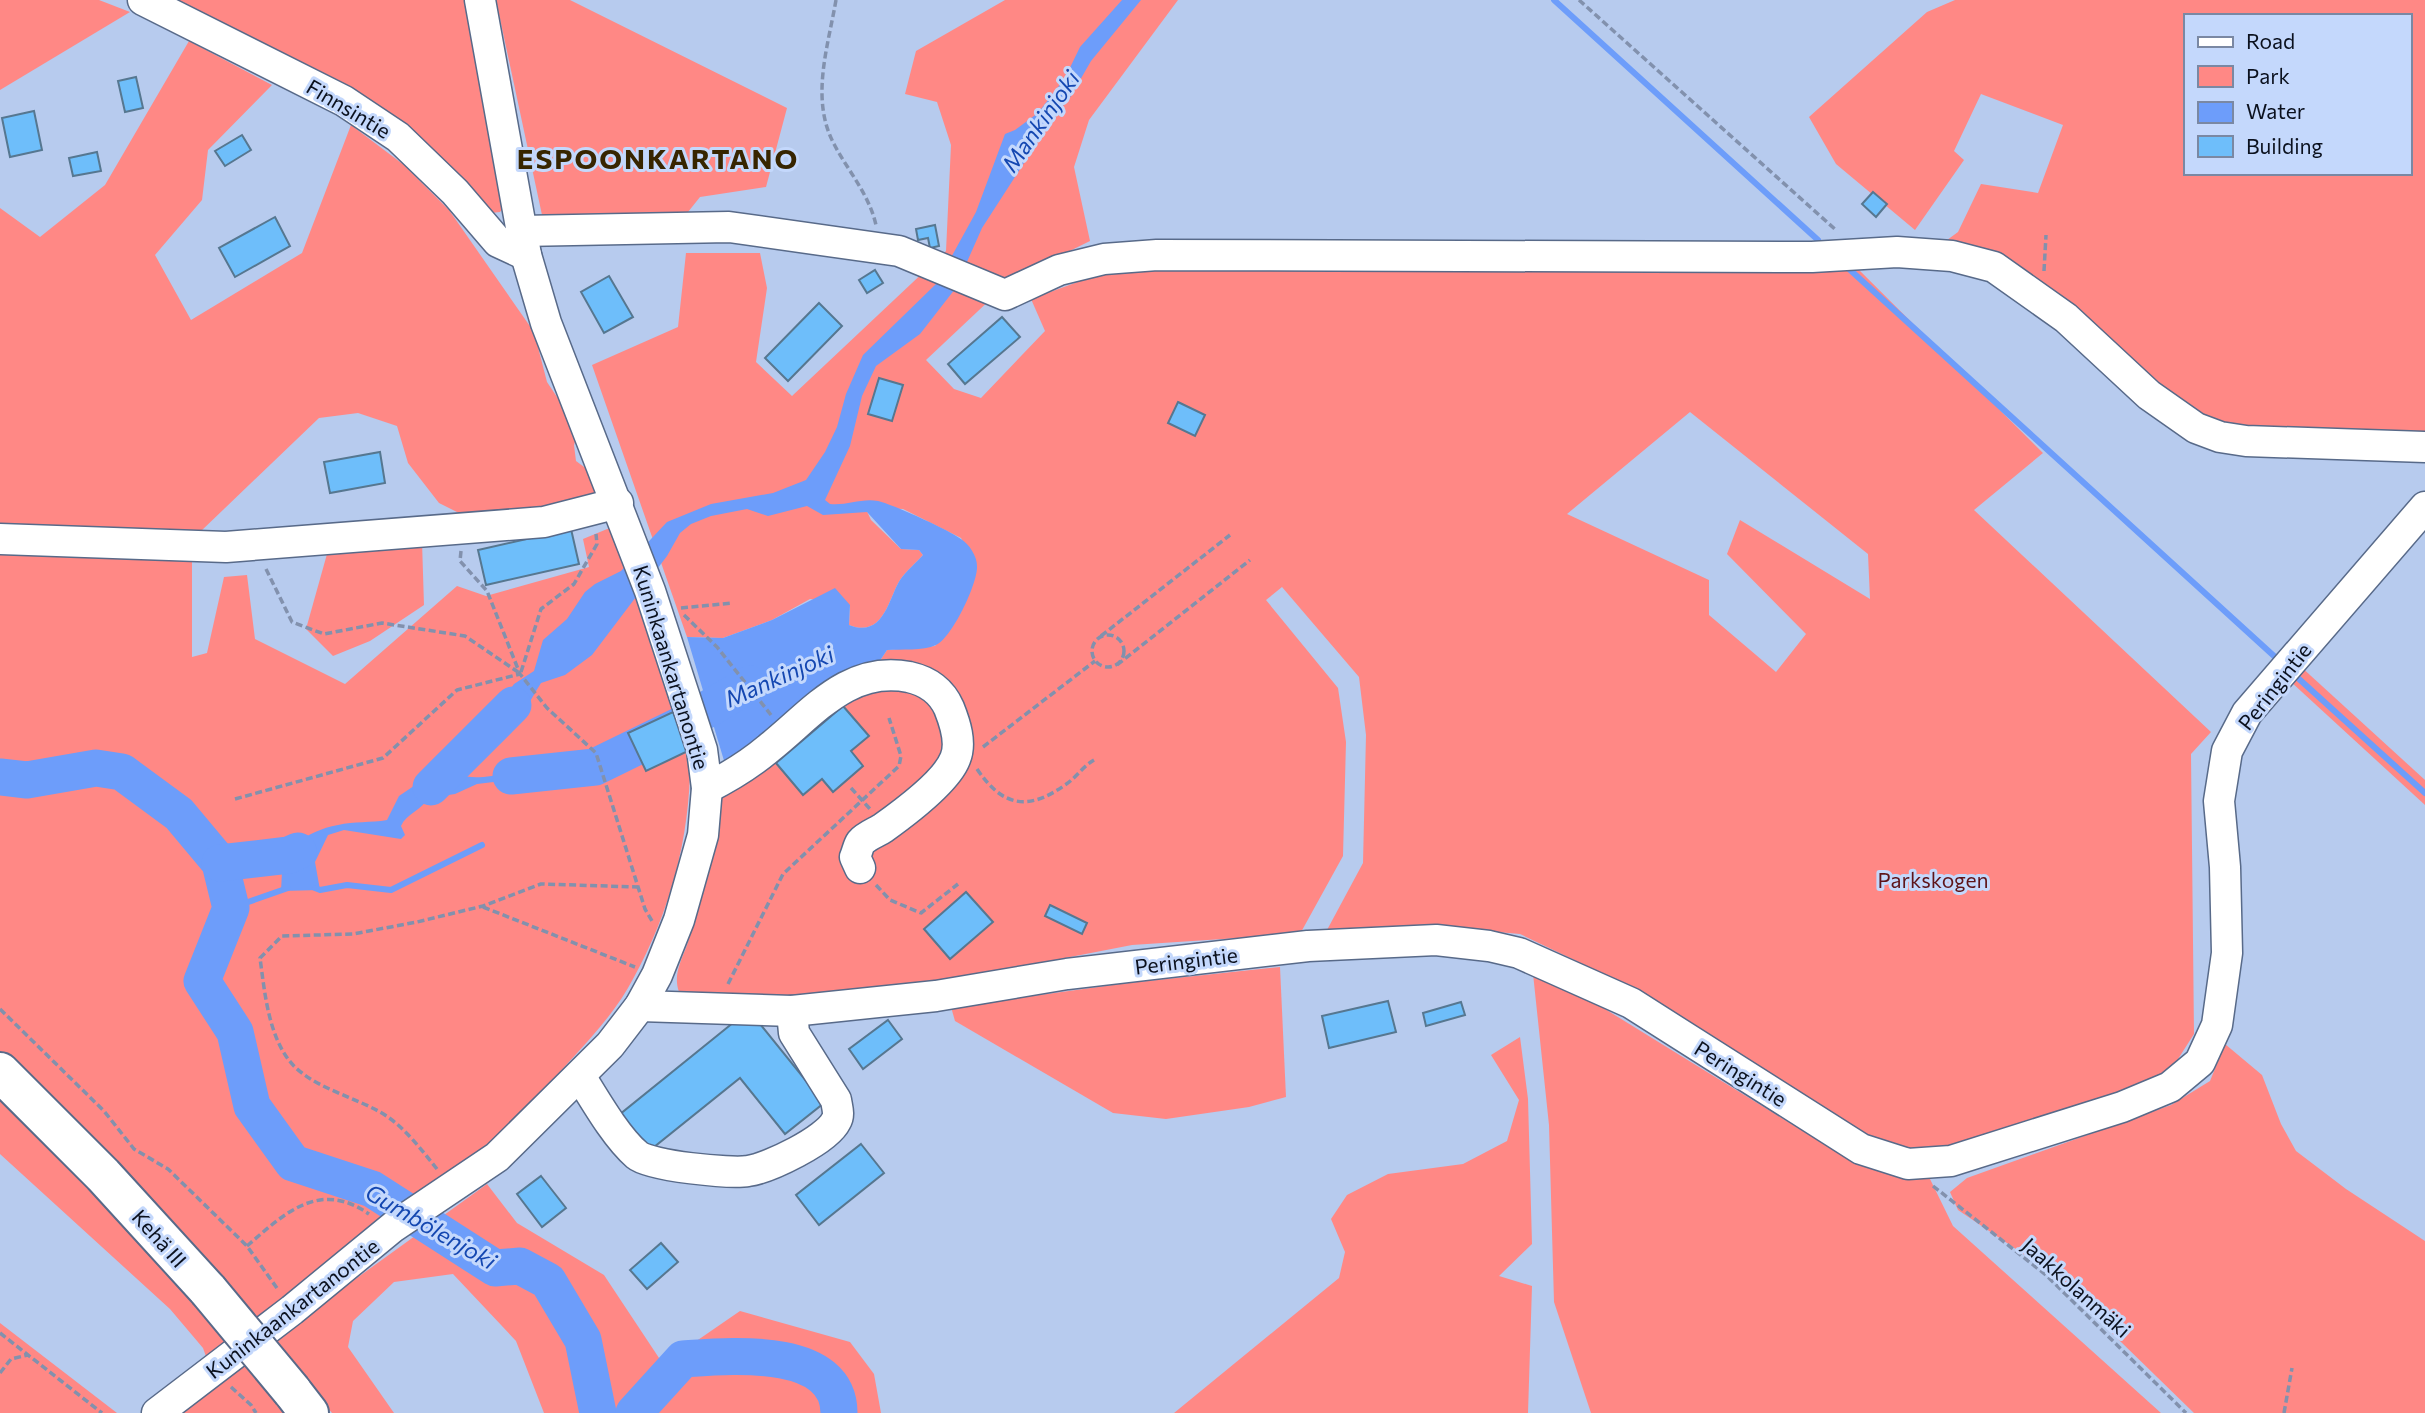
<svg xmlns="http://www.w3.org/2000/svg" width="2425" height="1413" viewBox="0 0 2425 1413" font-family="Commissioner,sans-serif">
	<rect width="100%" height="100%" fill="#b7cbee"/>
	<g fill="#ff8885" fill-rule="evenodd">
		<path d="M0,0H99L130,12L0,90Z"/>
		<path d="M177,0H468L504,207L500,212L491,213L248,39Z"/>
		<path d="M496,0H570L787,108L766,187L700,197L684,217L556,220L542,215Z"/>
		<path d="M1005,0H1178L1089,120L1074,167L1090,241L1011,280L926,360L954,389L981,398L1045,331L1031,299L1094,276L1159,264L1850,261L2043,453L1974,510L2211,732L2191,754L2194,1034L2164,1081L1967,1157L1864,1144L1633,988L1520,934L1430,926L1327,930L1363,863L1366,735L1359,677L1282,587L1266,600L1338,688L1346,742L1343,856L1300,934L1132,945L896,991L760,998L688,995L679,992C673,975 681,961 687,945C708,882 722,830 725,764L877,665L887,650L935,646L961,612L977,566L961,538L903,509L865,507L871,520L901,549L919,550L923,555C916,563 906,571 900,580C889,597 884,639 849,625L850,605L810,599L772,620L723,638L687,637L592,365L678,327L686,253H760L767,288L756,362L792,396L946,251L951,145L937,102L905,94L916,51ZM1690,412L1868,554L1870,599L1740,520L1727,554L1806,634L1776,672L1709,615V580L1567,514Z"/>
		<path d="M1955,0H2425V443L2226,433L1939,246L1958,232L1981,184L2038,193L2063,125L1981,94L1954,151L1964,160L1915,230L1836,164L1809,117L1927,12ZM2185,16H2409V173H2185Z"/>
		<path d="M189,41L272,85L208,150L202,200L155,255L191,320L302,253L351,125L404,165L449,210L534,332L547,382L579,430L574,445L576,461L599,478L606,498L545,514L467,517L439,503L408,463L397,426L358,413L319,418L200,532L192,555V657L207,653L224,577L247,575L255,639L345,684L457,586L486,596L589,567L583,539L612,527L675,689L673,712L628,733L646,771L690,750C692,830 672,909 633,979C617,1010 591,1038 568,1063C479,1164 367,1241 261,1324L153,1200L0,1056V208L40,237L105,185Z"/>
		<path d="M422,542L424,605L370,641L333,656L306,629L327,554Z"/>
		<path d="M2299,665L2425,780V805L2290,681Z"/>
		<path d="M1532,964L1858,1165L1930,1179L1953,1226L2161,1413H1591L1554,1302L1549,1125Z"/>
		<path d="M1280,967L1286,1097L1249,1107L1166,1119L1113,1113L955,1021L951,1007L1120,984Z"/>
		<path d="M1520,1037L1528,1099L1532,1244L1499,1276L1532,1286L1528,1413H1174L1339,1278L1345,1252L1331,1219L1347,1195L1388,1174L1463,1164L1507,1141L1519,1100L1491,1055Z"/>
		<path d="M2225,1044L2262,1075L2281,1124L2296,1151L2346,1189L2425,1241V1413H2194L2047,1270L1958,1210L1950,1192L1967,1178L2171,1105L2210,1081Z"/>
		<path d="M0,1099L111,1210L233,1343L208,1362L203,1348L170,1309L0,1154Z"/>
		<path d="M487,1184L517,1223L604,1275L663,1364L740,1311L850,1342L874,1374L881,1413H544L516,1341L453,1274L394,1282L353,1321L348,1347L394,1413H332L271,1340Z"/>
		<path d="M0,1323L117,1413H0Z"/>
		<path d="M246,1364L287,1413H180Z"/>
	</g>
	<path fill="#6d9dfa" d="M1122,0H1141L1091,61L1068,101L1038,130L1031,152L982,228L955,289L920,334L876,366L862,396L850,446L825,500L830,504C846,506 861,498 878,501C892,504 949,530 961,539C969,544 977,556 977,566C978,583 952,638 936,645C923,651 901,649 887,650L877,665L725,764L687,637L723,638L772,620L835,588L850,605L849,625C884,639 889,597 900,580C906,571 916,563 923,555L919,550L901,549L867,512L823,515L807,506L768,516L747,509L711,516L691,524L680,533L667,556L592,655L565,675L541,683C522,712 516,743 474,741L468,748L460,774C481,787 559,757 586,756L588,760L585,763L544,776L477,784L455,794L428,798C422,810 406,814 401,826L405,835L401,839L344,830L328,835L315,862L320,890L281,891L282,872L275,863L253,868L246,855C289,856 302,831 338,825C354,821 371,823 387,820L399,796L436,771L465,737L496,710L514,684L534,671L543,640L567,619L585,592L595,584L621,571L667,522L711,504L773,493L806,480L825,452L837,427L846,394L863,355L937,283L976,212L1005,134L1015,130L1038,113L1065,78L1080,47Z"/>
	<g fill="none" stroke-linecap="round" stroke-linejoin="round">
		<g stroke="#6d9dfa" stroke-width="6">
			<path d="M1554,0L1818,240"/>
			<path d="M1848,268L2274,656"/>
			<path d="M2299,679L2425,793"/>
			<path d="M315,888L320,890L347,885L391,890L482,845"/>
			<path d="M231,908L288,888"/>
		</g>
		<g stroke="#6d9dfa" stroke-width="37">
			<path d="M511,776L595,767L679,726L750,684"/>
			<path d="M0,777L27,780L96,768L122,772L179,814L220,863L231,908L202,981L235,1032L252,1106L293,1163L372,1189L495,1268L520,1266L548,1281L583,1340L598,1413"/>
			<path d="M431,787L513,705"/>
			<path d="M220,863L289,855L298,851"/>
			<path d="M634,1413L683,1359C728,1356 839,1345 839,1413"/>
		</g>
	</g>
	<g fill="#6ebefa" stroke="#567790" stroke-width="2">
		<path d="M136,77L143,108L125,112L118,81Z"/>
		<path d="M34,111L42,150L10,157L2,118Z"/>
		<path d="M242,135L251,150L225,166L215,151Z"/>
		<path d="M97,152L101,171L73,176L69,158Z"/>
		<path d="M1873,192L1887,204L1876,217L1862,204Z"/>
		<path d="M275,217L290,246L235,277L219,248Z"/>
		<path d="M935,225L939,246L930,248L928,238L918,240L916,229Z"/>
		<path d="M875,270L883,283L867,293L859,280Z"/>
		<path d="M609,276L633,317L604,333L581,292Z"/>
		<path d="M819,303L842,326L788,381L765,358Z"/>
		<path d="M1002,317L1020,337L965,384L948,364Z"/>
		<path d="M879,378L903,385L892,421L868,414Z"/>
		<path d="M1178,402L1205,415L1195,436L1168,423Z"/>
		<path d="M380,452L385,483L330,493L324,462Z"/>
		<path d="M571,529L579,564L486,585L478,550Z"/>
		<path d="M843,706L869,736L851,751L863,766L833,792L822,779L803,795L776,763Z"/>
		<path d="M673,712L690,750L646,771L628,733Z"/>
		<path d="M966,892L993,922L950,959L924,929Z"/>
		<path d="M1050,905L1087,923L1082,934L1045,916Z"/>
		<path d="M1388,1001L1396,1032L1329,1048L1322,1016Z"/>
		<path d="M1461,1002L1465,1015L1426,1026L1423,1013Z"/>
		<path d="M739,1018L756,1019L824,1103L785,1134L740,1078L649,1151L619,1115Z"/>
		<path d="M888,1020L902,1039L863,1069L849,1049Z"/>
		<path d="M861,1144L884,1173L819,1225L796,1195Z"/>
		<path d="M541,1176L566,1208L542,1227L517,1194Z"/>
		<path d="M661,1243L678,1262L647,1289L630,1270Z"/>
	</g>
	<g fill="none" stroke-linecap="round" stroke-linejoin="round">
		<defs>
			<g id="minor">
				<path d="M143,0L344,101L398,137L455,192L498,242L526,255"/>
				<path d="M521,231L729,227L899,251L1005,295L1059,270L1104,259L1157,255L1812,257L1897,252L1952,256L1994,267L2066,318L2149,395L2196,428L2220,437L2246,441L2425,447"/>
				<path d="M0,539L226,547L544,522L618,503"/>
				<path d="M707,788C729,777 750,764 769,748C812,714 848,665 909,677C927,681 941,690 949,708C955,723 962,743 955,759C946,782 904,813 883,828C877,832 866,836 861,842C858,846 857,853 855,857L860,868"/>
				<path d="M640,1006L792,1011L936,996L1067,974L1308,946L1436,940L1489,946L1519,953L1631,1003L1861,1149L1908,1164L1951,1161L2122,1107L2170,1087L2200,1062L2217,1025L2227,953L2225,867L2219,801L2227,751L2247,713L2425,507"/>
				<path d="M580,1076C595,1100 616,1137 637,1155C650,1166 731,1174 748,1171C769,1168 827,1140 836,1121C840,1115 837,1107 836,1100L794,1033L792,1011"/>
				<path d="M157,1413L292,1310L393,1227L497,1157L610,1045L640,1006L657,975L679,920L703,835L707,788L702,750L650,591L546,323L526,255L480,0"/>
			</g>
			<g id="highway">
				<path d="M0,1072L103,1175L208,1290"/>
				<path d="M292,1391L309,1413"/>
			</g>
		</defs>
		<use href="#minor" stroke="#586a89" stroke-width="33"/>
		<use href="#highway" stroke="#586a89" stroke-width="42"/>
		<g stroke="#8291ad" stroke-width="3.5" stroke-dasharray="7 3.5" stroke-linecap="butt">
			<path d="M836,0C828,47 810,99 834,144C848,171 869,194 876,225"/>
			<path d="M1579,0L1837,231"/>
			<path d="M2044,271L2046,235"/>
			<path d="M461,551L460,561L487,591L520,674L547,708L596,753L645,909L652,921"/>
			<path d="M266,569L292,622L324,634L382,623L465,636L518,672"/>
			<path d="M681,608L732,603"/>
			<path d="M684,615L717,647L771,715"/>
			<circle cx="1108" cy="651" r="16"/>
			<path d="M1101,636L1230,535"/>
			<path d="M1117,665L1250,560"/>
			<path d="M521,672L541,609L574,584L597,544L596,534"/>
			<path d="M983,747L1095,661"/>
			<path d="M977,769C1002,806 1027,812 1065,785C1076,778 1082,767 1094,760"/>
			<path d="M851,788L870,809"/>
			<path d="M235,799L383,758L457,690L520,674"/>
			<path d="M876,885L890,900L921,913L958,884"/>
			<path d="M483,907L635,967"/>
			<path d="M728,984L783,874L899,766L901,756L889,718"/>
			<path d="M0,1009L104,1111L134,1149L168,1169L247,1246L279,1291"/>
			<path d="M437,1169C420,1148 403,1125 380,1112C355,1098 324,1090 302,1073C269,1049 265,994 260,958L282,936L353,934L417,922L483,906L541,884L638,887"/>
			<path d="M1933,1186L2046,1275L2186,1413"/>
			<path d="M247,1246C284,1214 319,1179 369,1214"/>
			<path d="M0,1333L102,1413"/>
			<path d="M0,1373L11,1359L28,1355"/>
			<path d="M231,1387L251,1405L256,1413"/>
			<path d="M2284,1413L2292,1368"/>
		</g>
		<use href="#minor" stroke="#fff" stroke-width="30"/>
		<use href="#highway" stroke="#fff" stroke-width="38"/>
		<defs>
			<path id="highway-bridge" d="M208,1290L292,1391"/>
		</defs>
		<use href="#highway-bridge" stroke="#586a89" stroke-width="42" stroke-linecap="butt"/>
		<use href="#highway-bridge" stroke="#fff" stroke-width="38"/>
	</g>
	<g text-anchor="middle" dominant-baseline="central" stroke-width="6" stroke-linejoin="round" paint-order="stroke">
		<g font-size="21" fill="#0b111e" stroke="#c4d8fc">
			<text transform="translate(349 108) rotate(31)">Finnsintie</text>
			<text transform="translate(672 667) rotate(73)">Kuninkaankartanontie</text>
			<text transform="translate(2274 686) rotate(-52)">Peringintie</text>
			<text transform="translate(1186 960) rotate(-7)">Peringintie</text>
			<text transform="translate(1741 1073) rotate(32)">Peringintie</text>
			<text transform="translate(160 1238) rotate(48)">Kehä III</text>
			<text transform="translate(2077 1287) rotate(42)">Jaakkolanmäki</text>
			<text transform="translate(292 1308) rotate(-38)">Kuninkaankartanontie</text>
		</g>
		<g font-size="21" fill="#5e1419" stroke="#c4d8fc">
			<text x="1933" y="879">Parkskogen</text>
		</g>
		<g font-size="23" font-style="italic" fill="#1447b1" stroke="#c4d8fc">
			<text transform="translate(1040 121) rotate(-55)">Mankinjoki</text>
			<text transform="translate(779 676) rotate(-24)">Mankinjoki</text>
			<text transform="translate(431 1226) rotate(30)">Gumbölenjoki</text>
		</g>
		<g font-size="28" font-weight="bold" letter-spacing="2" fill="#372500" stroke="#c4d8fc">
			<text x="658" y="158">ESPOONKARTANO</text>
		</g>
	</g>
	<rect x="2184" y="14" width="228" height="161" fill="#c4d8fc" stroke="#7a88a3" stroke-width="2"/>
	<rect x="2198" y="37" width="35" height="10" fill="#ffffff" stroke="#7a88a3" stroke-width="2"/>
	<text x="2246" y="49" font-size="21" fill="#0b111e">Road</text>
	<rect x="2198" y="66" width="35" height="21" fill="#ff8885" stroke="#7a88a3" stroke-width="2"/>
	<text x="2246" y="84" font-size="21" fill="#0b111e">Park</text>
	<rect x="2198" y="102" width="35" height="21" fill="#6d9dfa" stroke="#7a88a3" stroke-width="2"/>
	<text x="2246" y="119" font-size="21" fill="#0b111e">Water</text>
	<rect x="2198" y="136" width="35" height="21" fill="#6ebefa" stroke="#7a88a3" stroke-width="2"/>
	<text x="2246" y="154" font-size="21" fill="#0b111e">Building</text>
</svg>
